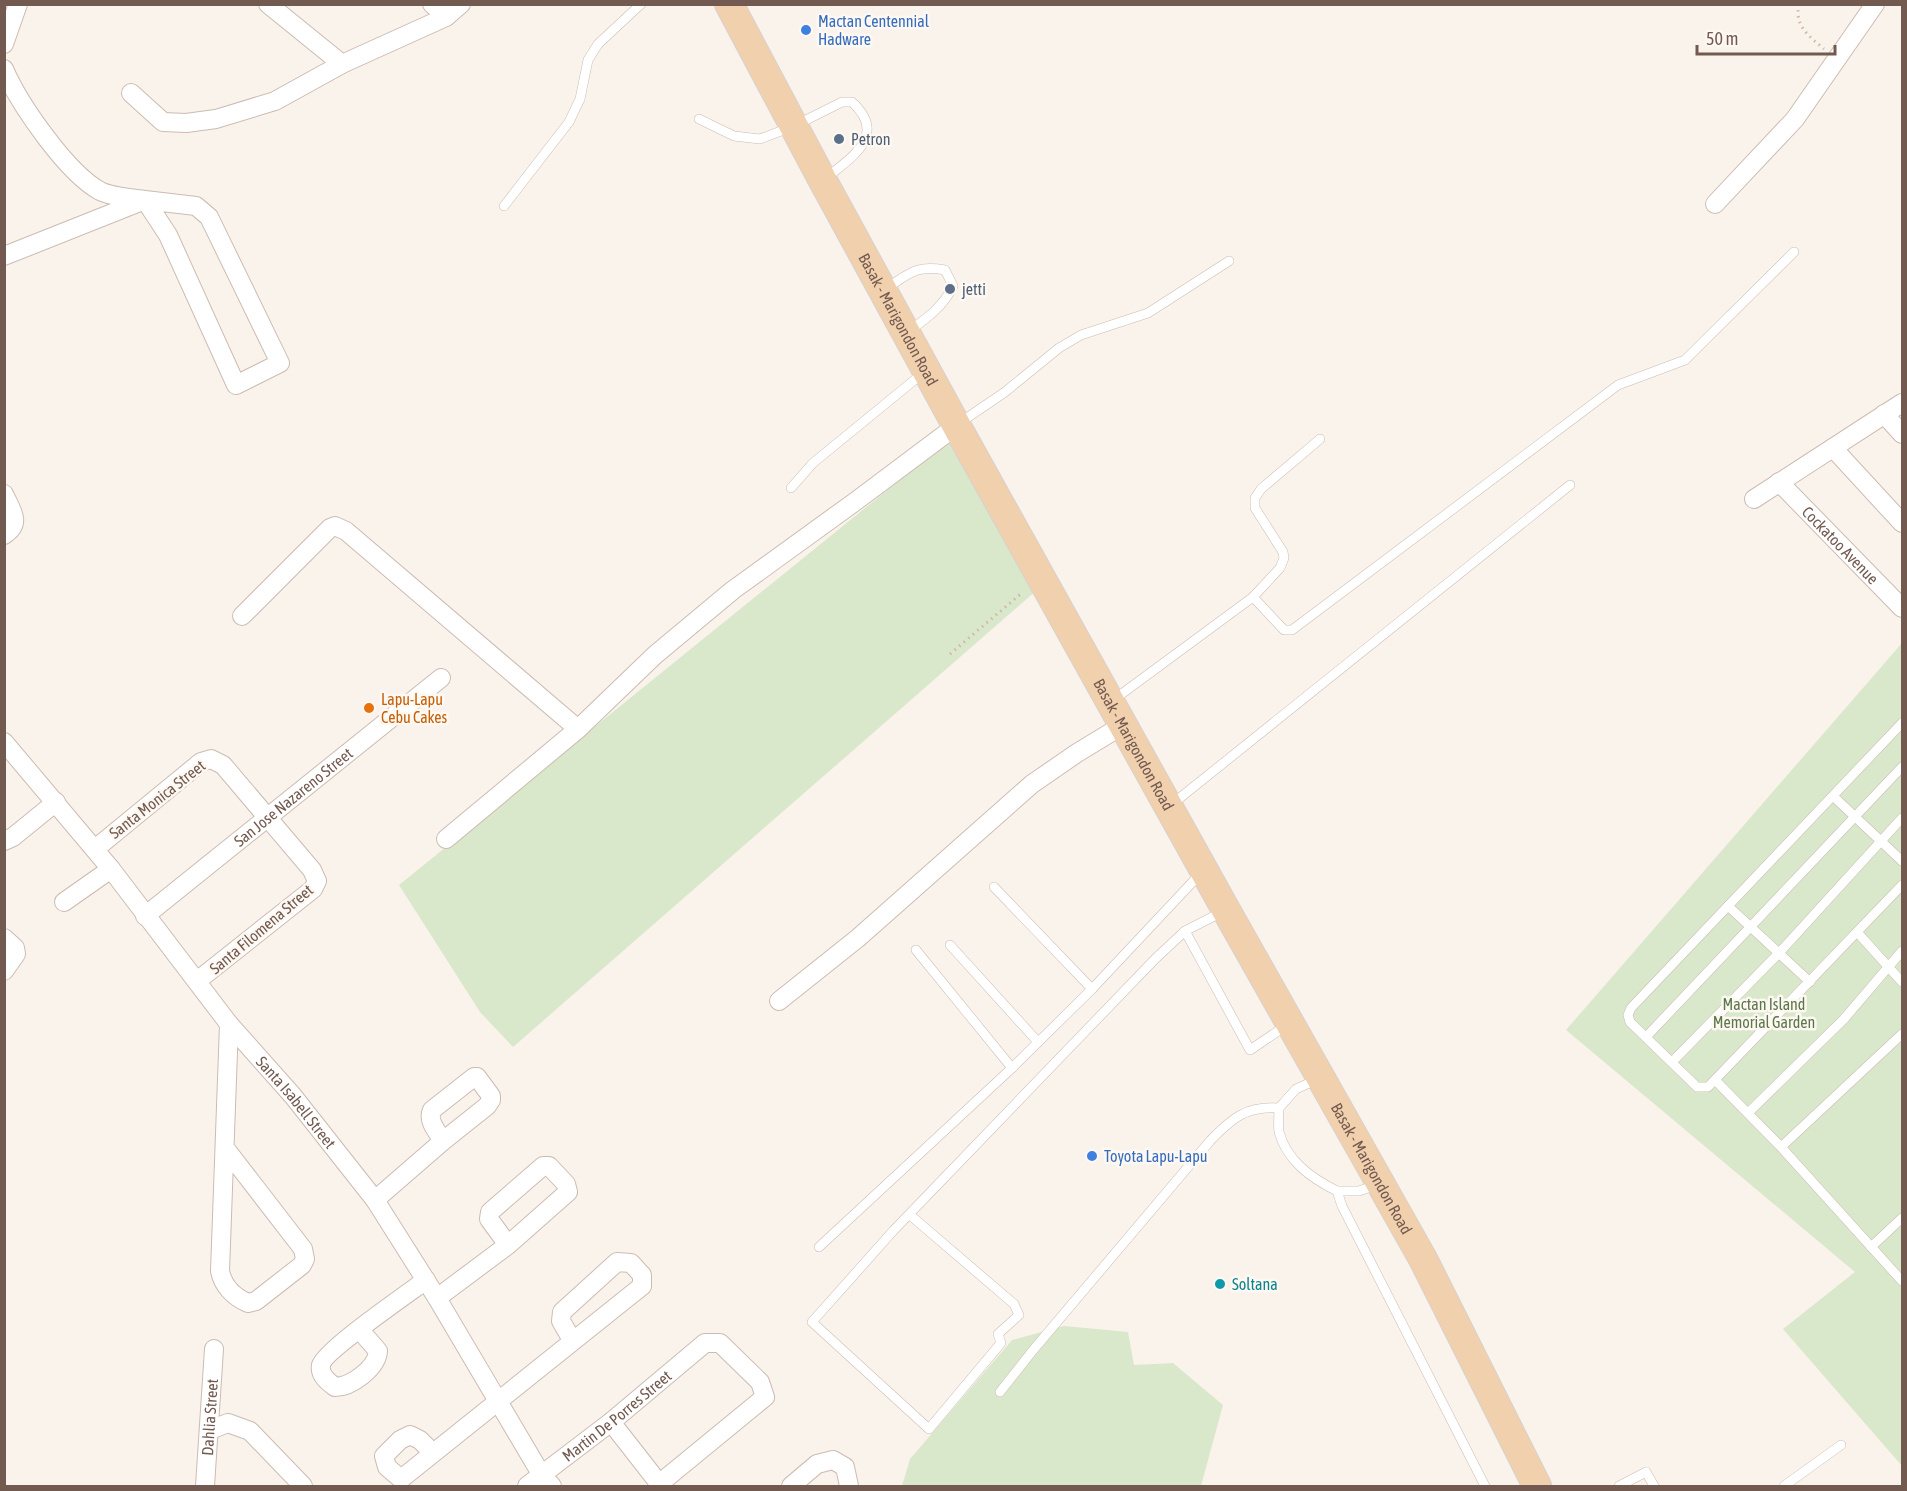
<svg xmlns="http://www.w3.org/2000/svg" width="1907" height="1491" viewBox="0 0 1907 1491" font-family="'Asap Condensed',sans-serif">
	<rect width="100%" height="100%" fill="#faf3ec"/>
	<g fill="#d9e7cb">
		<path d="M948,441L1037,590L513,1047L480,1012L399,885Z"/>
		<path d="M1902,643V1466L1783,1329L1855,1272L1566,1030Z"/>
		<path d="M1064,1326L1128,1332L1134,1365L1173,1363L1223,1405L1201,1486H902L910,1459L1012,1340Z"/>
	</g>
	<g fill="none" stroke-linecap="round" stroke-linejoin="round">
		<defs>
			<g id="service">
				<path d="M699,119L734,136L760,139L794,126L842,102H852C889,136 850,158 825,179"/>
				<path d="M504,206L569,122L580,99L588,60L598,44L641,4"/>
				<path d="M887,288C910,273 916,265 945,270L953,286C943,307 927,318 908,332"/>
				<path d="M958,424L1005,392L1059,348L1081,335L1148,313L1229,261"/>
				<path d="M791,488L813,463L923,373"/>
				<path d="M1253,597L1284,630H1292L1618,385L1685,360L1794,252"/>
				<path d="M1112,701L1253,597L1280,568L1284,558L1283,552L1255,508V498L1261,489L1320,439"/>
				<path d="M1902,723L1631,1008L1628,1015L1630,1022L1697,1087H1708L1902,885"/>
				<path d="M1833,796L1902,861"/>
				<path d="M1171,805L1570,485"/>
				<path d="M994,887L1092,989"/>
				<path d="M1728,906L1810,982"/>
				<path d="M1224,911L1185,931L1250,1050L1287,1025"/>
				<path d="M1857,932L1902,982"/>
				<path d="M950,945L1038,1042"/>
				<path d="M916,950L1012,1068"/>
				<path d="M1646,1037L1902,767"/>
				<path d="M1672,1062L1779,953L1902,818"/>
				<path d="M1318,1079L1296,1089L1279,1108C1279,1115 1278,1124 1279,1132C1287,1161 1311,1178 1337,1191L1342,1206L1485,1486"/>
				<path d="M1715,1080L1781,1147L1902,1281"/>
				<path d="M1748,1113L1844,1019L1902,951"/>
				<path d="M1781,1147L1902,1034"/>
				<path d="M1337,1191H1359L1379,1184"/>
				<path d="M910,1215L1014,1304L1019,1315L998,1334L1001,1343L929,1429L812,1322L893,1231L1155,959L1185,931"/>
				<path d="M819,1247L1012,1068L1092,989L1201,873"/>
				<path d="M1871,1247L1902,1218"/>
				<path d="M1000,1392L1034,1349L1210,1141C1232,1118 1246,1106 1279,1108"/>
				<path d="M1619,1486L1646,1472L1654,1486"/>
				<path d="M1784,1486L1841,1445"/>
			</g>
			<g id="minor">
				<path d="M268,4L342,64"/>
				<path d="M432,4L446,17"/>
				<path d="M4,44L18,4"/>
				<path d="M4,69C19,104 67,173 100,191C112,197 132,198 145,200L168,235L236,385L280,363L209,217L196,206L145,200L4,256"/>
				<path d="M131,93L163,122L186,123L216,119L275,101L342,64L446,17L461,4"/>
				<path d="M1715,204L1795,119L1875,4"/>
				<path d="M1884,414L1902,434"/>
				<path d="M1833,448L1902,523"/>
				<path id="s1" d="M1779,482L1902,608"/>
				<path d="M4,494C11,510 23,523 4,535"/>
				<path d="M1754,499L1902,403"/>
				<path d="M242,616L330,528L335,526L346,531L578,729"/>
				<path id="s2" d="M4,742L111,869L229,1024L293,1096L375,1200L437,1298L541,1474L552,1486"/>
				<path d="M446,839L578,729L655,655L733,590L856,501L956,426"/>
				<path d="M4,841L13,837L56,802"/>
				<path d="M95,849L201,762L211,759L223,765L312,870L317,881L313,889L197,981"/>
				<path d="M64,902L111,869"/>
				<path id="s3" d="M145,916L441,678"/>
				<path d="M4,938L15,948L16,954L4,971"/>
				<path d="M779,1001L858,938L1032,784L1077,753L1123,725"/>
				<path d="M225,1148L303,1249L305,1259L302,1265L256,1301L248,1303C234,1297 223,1286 220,1271L229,1024"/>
				<path d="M375,1200L443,1141L487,1106L491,1100V1096L477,1077H474L432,1110C427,1121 437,1131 443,1141"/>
				<path d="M437,1298L508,1245L568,1192L566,1184L549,1166H543L490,1212L489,1219L508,1245"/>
				<path d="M359,1329L378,1351C377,1368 351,1387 335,1387C328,1382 319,1375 321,1365C324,1351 410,1292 426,1280"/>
				<path d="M611,1422L661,1486"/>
				<path d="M210,1430L228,1423L250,1431L303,1486"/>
				<path d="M433,1453L420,1440L410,1435L400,1440L384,1456L387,1467L401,1479L642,1286V1275L631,1263L617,1262L562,1312L561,1321L572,1340"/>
				<path id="s4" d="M205,1486L214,1349"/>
				<path id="s5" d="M527,1486L611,1422L705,1343H720L760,1382L765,1397L659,1484"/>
				<path d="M791,1486L817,1464L833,1460L845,1467L849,1486"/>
			</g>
			<g id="primary">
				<path id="s6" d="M729,4L823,181L960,432L1226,910L1423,1259L1537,1486"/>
			</g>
		</defs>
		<use href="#service" stroke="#ccbbb2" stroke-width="10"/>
		<use href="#minor" stroke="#ccbbb2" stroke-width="20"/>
		<use href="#primary" stroke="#d8d1ce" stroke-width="30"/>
		<g stroke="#d2b5a9" stroke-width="3" stroke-dasharray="1.5 4.5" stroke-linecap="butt">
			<path d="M1799,4C1794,26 1809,36 1824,49"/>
			<path d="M950,654L1023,592"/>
		</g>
		<use href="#service" stroke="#fff" stroke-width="9"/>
		<use href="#minor" stroke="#fff" stroke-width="18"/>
		<use href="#primary" stroke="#f1d0ad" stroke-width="28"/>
	</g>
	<g fill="#3f7fe0" stroke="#fdf8f2" stroke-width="2">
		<circle cx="806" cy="30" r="6"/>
		<circle cx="1092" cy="1156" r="6"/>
	</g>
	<g fill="#5c6f8a" stroke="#fdf8f2" stroke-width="2">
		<circle cx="839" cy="139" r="6"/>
		<circle cx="950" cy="289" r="6"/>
	</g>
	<circle fill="#e8710a" stroke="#fdf8f2" stroke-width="2" cx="369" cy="708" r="6"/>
	<circle fill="#0f9aa8" stroke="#fdf8f2" stroke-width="2" cx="1220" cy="1284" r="6"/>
	<g text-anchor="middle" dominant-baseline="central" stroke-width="5" stroke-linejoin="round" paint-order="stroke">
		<g font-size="16" fill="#366cbe" stroke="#fdf8f2" text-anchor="start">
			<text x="818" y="21">Mactan Centennial<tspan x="818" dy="18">Hadware</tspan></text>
			<text x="1104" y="1156">Toyota Lapu-Lapu</text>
		</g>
		<g font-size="16" fill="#4e5e75" stroke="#fdf8f2" text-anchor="start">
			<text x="851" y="139">Petron</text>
			<text x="962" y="289">jetti</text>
		</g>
		<g font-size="16" fill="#735a51" stroke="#fdf8f2">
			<text stroke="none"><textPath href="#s6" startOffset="358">Basak - Marigondon Road</textPath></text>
			<text stroke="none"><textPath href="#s1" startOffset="88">Cockatoo Avenue</textPath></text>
			<text stroke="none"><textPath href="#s6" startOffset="844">Basak - Marigondon Road</textPath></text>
			<text stroke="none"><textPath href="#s3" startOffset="190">San Jose Nazareno Street</textPath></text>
			<text transform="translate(157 799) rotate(-38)">Santa Monica Street</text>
			<text transform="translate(261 929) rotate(-40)">Santa Filomena Street</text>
			<text stroke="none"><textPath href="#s2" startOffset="464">Santa Isabell Street</textPath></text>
			<text stroke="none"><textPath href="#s6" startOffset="1330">Basak - Marigondon Road</textPath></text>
			<text stroke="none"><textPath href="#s5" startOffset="114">Martin De Porres Street</textPath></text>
			<text stroke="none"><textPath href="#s4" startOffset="69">Dahlia Street</textPath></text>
		</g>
		<g font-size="16" fill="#c56008" stroke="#fdf8f2" text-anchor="start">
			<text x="381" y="699">Lapu-Lapu<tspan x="381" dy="18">Cebu Cakes</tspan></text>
		</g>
		<g font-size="16" fill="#5c784b" stroke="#fdf8f2">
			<text x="1764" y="1004">Mactan Island<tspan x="1764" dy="18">Memorial Garden</tspan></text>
		</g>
		<g font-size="16" fill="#0d838f" stroke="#fdf8f2" text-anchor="start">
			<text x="1232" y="1284">Soltana</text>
		</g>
	</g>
	<rect width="1907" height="1491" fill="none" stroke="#735a51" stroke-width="12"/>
	<path d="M1697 45v9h138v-9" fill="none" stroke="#735a51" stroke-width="3"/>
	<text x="1706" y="45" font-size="18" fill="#735a51" stroke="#fdf8f2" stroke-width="4.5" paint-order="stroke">50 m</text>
</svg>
